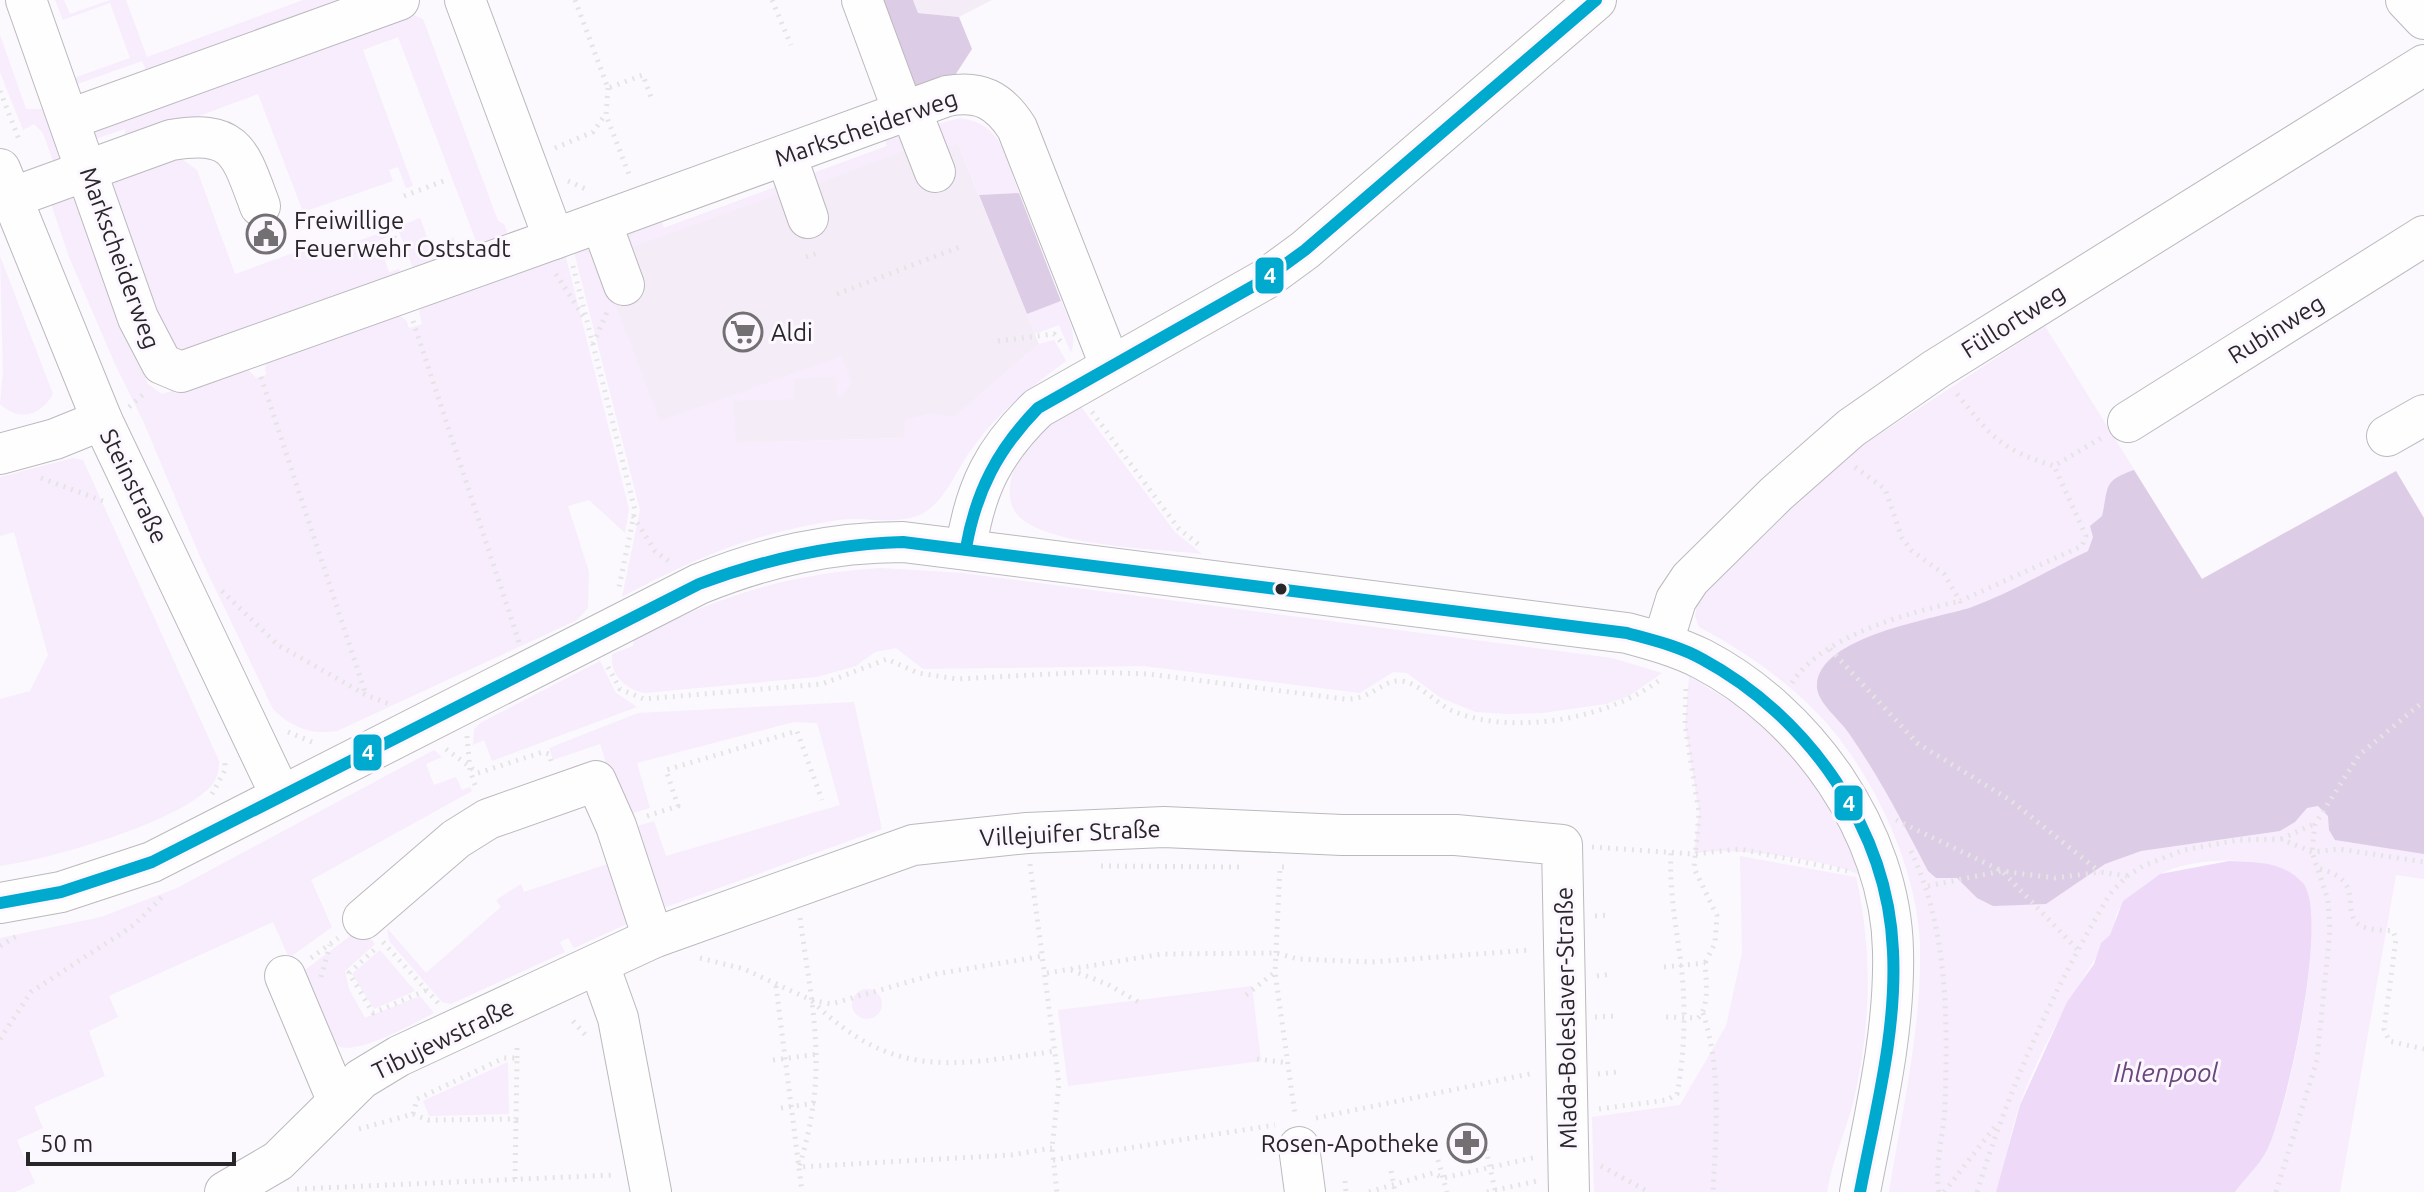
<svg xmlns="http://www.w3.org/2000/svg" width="2424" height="1192" viewBox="0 0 2424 1192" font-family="Ubuntu,sans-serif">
	<rect width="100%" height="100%" fill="#fbf9fd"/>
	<g fill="#f4edf8">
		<path d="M913,0H992L959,17L918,13Z"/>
		<path d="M958,144L1039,344L931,437L736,443L657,442L583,249L641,223L664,228L887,146Z"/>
	</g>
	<g fill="#f7edfc">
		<path d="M55,0H64L70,14L110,0H126L147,57L303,0H343L146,70L142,61L69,87L68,80L130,58L110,3L63,20Z"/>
		<path d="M411,14L423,19L498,221L504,224L512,244L496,249L476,241L398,37L363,50L413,186L406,188L398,167L389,170L393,181L303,212L258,94L124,144L125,129L98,138L85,132Z"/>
		<path d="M0,35L26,109H50L64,160L55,167L43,133L34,124L23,130L0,72Z"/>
		<path d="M960,118C1004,125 1004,155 1019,193L979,195L958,144L939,151L930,126Z"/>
		<path d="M901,126L909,149L812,186L813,173L887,147L883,134Z"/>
		<path d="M178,156L197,170L235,274L315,245L320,255L385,231L388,237L378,241L389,272L399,269L405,283L196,357L166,347L108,199L119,170Z"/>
		<path d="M771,176L785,192L621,251L641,223L660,216L664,228L775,188Z"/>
		<path d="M72,192L148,384L162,394L247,368L256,378L266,375L265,362L395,313L406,320L409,328L422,324L419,311L426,302L564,249L629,509L625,533L589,500L568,506L589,572L588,608L577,620L337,731C310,735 291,727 273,709L201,559L144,423L115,364L69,257L49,198Z"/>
		<path d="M420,218L430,245L453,237L457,246L446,268L417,278L397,227Z"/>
		<path d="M573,248L583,249L598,259L660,421L842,356L852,383L842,396L837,397L836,377L794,379V399L733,401L736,443L904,438L905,420L930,413L954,417L1039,344L1054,340L1066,361C1024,392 987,421 960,467C950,485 937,509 917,516C892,525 863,516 838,520C751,534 699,556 622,597L640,510Z"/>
		<path d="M0,256L53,394C40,416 20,422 0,404L3,372Z"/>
		<path d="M1061,301C1068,317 1078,335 1071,353L1059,325L1035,334L1027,314Z"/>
		<path d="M2045,326L2202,579L2396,471L2424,518V879L2396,875L2340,1192H2235C2246,1177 2260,1165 2268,1148C2289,1107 2326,927 2306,888C2287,851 2189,856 2159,875C2147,882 2125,900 2118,911C2114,918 2115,927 2111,934C2077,986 2041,1045 2020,1104C2010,1133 2006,1163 1996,1192H1889C1902,1111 1922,1028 1920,946C1918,869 1873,772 1820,716C1785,679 1744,651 1699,627L1695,616L1698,598L1834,464Z"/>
		<path d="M1079,404L1175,532L1202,554C1161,549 1034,547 1014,510C1009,501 1009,489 1011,480C1017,445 1052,422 1079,404Z"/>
		<path d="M73,458L83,460L219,761C219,772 217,781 208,789C172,824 51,859 0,866V699L30,691L48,655L14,532L0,536V477Z"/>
		<path d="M881,568L962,573L1612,658L1662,673L1629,696L1606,704L1542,713L1507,714L1476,712L1441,698L1407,673L1393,672L1360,693L1143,666L923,669L896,648L875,652L856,666L817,677L644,693C624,688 610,675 612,654L633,646L634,640C716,596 788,574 881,568Z"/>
		<path d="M600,661L616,693L637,707L492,761L484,740L473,745L474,729L482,722Z"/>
		<path d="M1689,676L1741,708L1800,761L1847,827L1864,877C1835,860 1727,845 1694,854L1699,813L1685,725Z"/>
		<path d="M854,702L882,829L655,911L628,829L654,821L666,856L840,805L817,723L794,722L637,763L650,808L623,816L600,744L553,760L549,748L638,713Z"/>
		<path d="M434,750L442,757L426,764L434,785L456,777L462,790L470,787L472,791L311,880L332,927L289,958L273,922L109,996L118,1017L89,1031L105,1076L34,1107L43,1128L17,1140L35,1183L15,1192H0V938L101,917L177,888Z"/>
		<path d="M1740,856L1856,877C1873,952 1871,1029 1853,1103C1845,1133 1832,1161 1827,1192H1594L1592,1117L1680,1105L1726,1026L1742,953Z"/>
		<path d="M616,861L629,923L574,948L568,938L560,942L565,952L451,1004L442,1002L389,941L387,928L426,973L501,907L496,900L521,884L524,892Z"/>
		<path d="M361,928L375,944L345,971L349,989L365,1018L420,996L434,1013C416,1022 353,1058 337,1045C323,1035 307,993 297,976Z"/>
		<path d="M380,950L415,991L374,1009L352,974Z"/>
		<path d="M1252,986L1261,1061L1068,1086L1058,1010Z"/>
		<circle cx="867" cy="1004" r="15"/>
		<path d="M508,1062L509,1114L429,1116L423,1101Z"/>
	</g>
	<g fill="#ddcce5">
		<path d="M874,0H913L918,13L959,17L972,49L952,80L908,90Z"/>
		<path d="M1019,193L1061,301L1027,314L979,195Z"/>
		<path d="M2134,470L2202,579L2396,471L2424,518V854L2335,840L2329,830L2328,816L2318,806L2307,808L2295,822L2280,831L2141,851L2105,864L2046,904L1993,906L1977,898L1957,878H1936L1928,871C1903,823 1879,776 1848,732C1839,719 1819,704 1817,688C1814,636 1937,619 1972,607C2011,593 2050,569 2088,551L2093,537L2090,526L2102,516C2109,487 2102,481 2134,470Z"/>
	</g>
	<path fill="#eedaf8" d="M2229,861C2256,862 2283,861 2303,883C2330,915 2287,1109 2268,1148C2260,1165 2246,1177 2235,1192H1996L2020,1105L2067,1002L2094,964L2101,943L2110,935L2123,901L2160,874Z"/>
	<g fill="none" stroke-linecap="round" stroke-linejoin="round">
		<defs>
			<g id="minor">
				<path d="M26,0L138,318L162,364L181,372L554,239L465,0"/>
				<path d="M862,0L903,111"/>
				<path d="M2406,0L2424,19"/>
				<path d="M910,108L935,172"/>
				<path d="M70,119L399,0"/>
				<path d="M786,155L808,218"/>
				<path d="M0,169L102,420L281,796"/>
				<path d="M11,198L171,140C236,129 240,152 260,206"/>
				<path d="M601,222L624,285"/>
				<path d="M554,239L947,96C980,90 999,100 1017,128L1110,365"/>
				<path d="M2128,422L2424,236"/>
				<path d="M2387,436L2424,415"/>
				<path d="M0,454L55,439L102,420"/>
				<path d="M966,548C975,488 994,450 1038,408L1264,280L1305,250L1596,0"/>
				<path d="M1663,642L1676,600L1690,579L1776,494L1851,428L1936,369L2424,65"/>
				<path d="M0,903L61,892L152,862L699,584C766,557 830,542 903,542L1627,633C1653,640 1678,647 1702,659C1806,713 1891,832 1893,951C1895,1032 1875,1113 1860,1192"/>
				<path d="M363,919L456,839L488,819L596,781L616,826L653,938"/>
				<path d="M599,965L618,1018L651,1192"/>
				<path d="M285,976L333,1090L341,1098"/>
				<path d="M1299,1147L1305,1192"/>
				<path d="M225,1192L278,1161L361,1079L399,1056L653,938L913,845L1027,833L1164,827L1342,835H1456L1562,845L1569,1192"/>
			</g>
		</defs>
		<use href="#minor" stroke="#bbb9bd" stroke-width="42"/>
		<g stroke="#e5e4e5" stroke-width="5" stroke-dasharray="2 6" stroke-linecap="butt">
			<path d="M575,0L608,88L643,75L651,97"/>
			<path d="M772,0L791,45"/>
			<path d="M608,88L606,115L630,177"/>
			<path d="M0,91L20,142"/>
			<path d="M555,148L593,132L605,115"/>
			<path d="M568,181L588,190"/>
			<path d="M404,196L446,180"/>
			<path d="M391,229L402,258"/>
			<path d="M806,257L821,252"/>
			<path d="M573,266L635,510L619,587"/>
			<path d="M556,274L585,319"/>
			<path d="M837,294L962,246"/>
			<path d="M413,321L519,642"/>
			<path d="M998,341L1054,334L1063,344"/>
			<path d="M593,344L607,312"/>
			<path d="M261,377L366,695"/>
			<path d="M1957,394C1992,437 1999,449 2054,466L2103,437"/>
			<path d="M129,407L146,392"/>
			<path d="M1092,412L1179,529L1198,544"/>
			<path d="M1855,467L1885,489L1902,538L1912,551L1944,574L1960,601L2082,546L2086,536L2054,466"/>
			<path d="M41,478L103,501"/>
			<path d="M633,516L655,551L671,563"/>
			<path d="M222,591L278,645L366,695L392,705"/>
			<path d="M1830,649L1917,743L2010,800L2100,872"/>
			<path d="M608,667L620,689L644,699L822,684L887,659L918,673L957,679L1089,672L1148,674L1345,699C1372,700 1382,679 1402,681C1421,684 1437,705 1455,712C1515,736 1613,718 1662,678"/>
			<path d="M1792,683C1821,636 1908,613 1960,601"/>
			<path d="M1686,689L1685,725L1699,813L1694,868L1717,916L1715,943L1705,963"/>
			<path d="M288,732L312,742"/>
			<path d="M467,736L470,770L476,788"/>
			<path d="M446,749L478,773L543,752L549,754L552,764"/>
			<path d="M212,794L225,770V759"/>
			<path d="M647,816L678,806L666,770L797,731L822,800"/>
			<path d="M1896,820L2002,871L2077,949"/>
			<path d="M2281,839L2314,824"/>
			<path d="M1592,847L1694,854L1740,849L1847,871"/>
			<path d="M1911,851C1948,929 1948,1020 1945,1106C1944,1134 1934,1164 1939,1192"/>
			<path d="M1030,864L1059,1084L1052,1148L1057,1192"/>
			<path d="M1101,866L1239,867"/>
			<path d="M1284,867H1280L1275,972L1295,1115"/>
			<path d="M2320,869C2368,881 2338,913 2361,926C2369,930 2383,930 2393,931L2396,939L2384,1029L2389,1041L2424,1049"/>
			<path d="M1928,886L2002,871L2055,878L2100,872L2127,876"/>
			<path d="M1595,916L1610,915"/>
			<path d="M800,918C813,1014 829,1071 799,1167L1011,1155L1052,1148"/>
			<path d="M383,942L438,1003"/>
			<path d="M0,946L20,934"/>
			<path d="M374,950L349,973L373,1013L427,990"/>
			<path d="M311,958L338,938"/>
			<path d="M700,958L744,969L811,1000L831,1004L936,974L1043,956"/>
			<path d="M1664,967L1705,963C1706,979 1710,1006 1698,1018L1666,1017"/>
			<path d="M1071,970L1107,984L1142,1004"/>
			<path d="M1047,973L1162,954L1276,953L1298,959L1372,962L1531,950"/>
			<path d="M1597,976L1612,974"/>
			<path d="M321,977L330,945"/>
			<path d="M776,986L802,1192"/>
			<path d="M1246,995L1275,972"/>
			<path d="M812,1001C893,1080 952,1066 1055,1051"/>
			<path d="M1703,1013C1722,1071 1716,1133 1713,1192"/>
			<path d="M1595,1017L1614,1016"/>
			<path d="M573,1021L588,1038"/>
			<path d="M0,1039L31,992L134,925L165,894"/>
			<path d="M517,1058V1045"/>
			<path d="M1257,1059L1288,1063"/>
			<path d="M773,1060L819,1054"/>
			<path d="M1598,1074L1617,1072"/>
			<path d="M781,1108L815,1103"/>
			<path d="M1599,1109L1667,1100L1677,1094C1685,1053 1686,1005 1681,964C1676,925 1669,891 1671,852"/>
			<path d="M1316,1118L1534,1073"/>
			<path d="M359,1129L413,1114L428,1120L516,1119L517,1058H504L417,1099L413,1114"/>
			<path d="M1486,1149L1495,1190"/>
			<path d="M1053,1160L1275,1125"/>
			<path d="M1438,1160L1447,1192"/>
			<path d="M1601,1166L1649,1192"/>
			<path d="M1391,1171L1395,1192"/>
			<path d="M515,1179L516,1119"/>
			<path d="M1345,1181L1346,1192"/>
			<path d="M297,1189L614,1175"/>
			<path d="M1369,1192L1433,1173L1443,1178L1537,1157"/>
			<path d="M1487,1192L1537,1181"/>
			<path d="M1944,1192L1997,1124"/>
			<path d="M1977,1192C2010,1086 2053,989 2110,894L2127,876L2143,866L2184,850L2238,840L2281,839L2312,852L2339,849L2424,862"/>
			<path d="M2276,1192L2317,1060L2330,930L2328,900L2312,852L2315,824L2359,755L2424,701"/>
		</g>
		<use href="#minor" stroke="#fefeff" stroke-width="40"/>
		<defs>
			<g id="bus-1">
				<path d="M966,548C976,491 998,449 1038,408L1264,280L1305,250L1596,0"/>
				<path d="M0,903L61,892L152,862L699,584C766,559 832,544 903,542L1627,633C1652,640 1679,646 1702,659C1808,716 1888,829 1893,951C1897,1032 1875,1113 1860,1192"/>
			</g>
		</defs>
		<use href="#bus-1" stroke="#fcf7ff" stroke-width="18"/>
		<use href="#bus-1" stroke="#00a9ce" stroke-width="12"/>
	</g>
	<defs>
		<symbol id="civic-ring" viewBox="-11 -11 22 22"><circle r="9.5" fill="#fcf7ff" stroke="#727073" stroke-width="1.5"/><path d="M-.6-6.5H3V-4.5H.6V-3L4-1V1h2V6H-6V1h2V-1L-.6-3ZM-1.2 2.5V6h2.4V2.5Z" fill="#727073"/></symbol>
		<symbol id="supermarket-ring" viewBox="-11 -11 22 22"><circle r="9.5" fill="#fcf7ff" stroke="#727073" stroke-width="1.5"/><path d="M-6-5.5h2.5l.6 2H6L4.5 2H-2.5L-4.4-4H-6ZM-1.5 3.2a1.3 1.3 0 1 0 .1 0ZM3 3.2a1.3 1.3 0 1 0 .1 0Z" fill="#727073"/></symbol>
		<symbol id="pharmacy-ring" viewBox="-11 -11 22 22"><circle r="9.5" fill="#fcf7ff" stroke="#727073" stroke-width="1.5"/><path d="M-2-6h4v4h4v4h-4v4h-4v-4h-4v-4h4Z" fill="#727073"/></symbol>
	</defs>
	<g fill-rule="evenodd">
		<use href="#civic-ring" x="244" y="212" width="44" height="44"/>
		<use href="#supermarket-ring" x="721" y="310" width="44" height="44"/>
		<use href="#pharmacy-ring" x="1445" y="1121" width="44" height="44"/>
	</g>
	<circle fill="#282629" stroke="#fcf7ff" stroke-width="3" cx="1281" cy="589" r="7"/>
	<g text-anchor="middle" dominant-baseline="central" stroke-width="6" stroke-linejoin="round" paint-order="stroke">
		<g font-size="24" fill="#282629" stroke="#fcf7ff">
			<text transform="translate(866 128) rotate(-19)">Markscheiderweg</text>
			<text transform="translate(120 258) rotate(70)">Markscheiderweg</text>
			<text transform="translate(2013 321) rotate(-32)">Füllortweg</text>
			<text transform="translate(2276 329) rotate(-32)">Rubinweg</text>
			<text transform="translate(134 486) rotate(64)">Steinstraße</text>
			<text transform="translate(1070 833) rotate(-3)">Villejuifer Straße</text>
			<text transform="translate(1566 1018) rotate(-91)">Mlada-Boleslaver-Straße</text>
			<text transform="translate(443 1039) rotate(-26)">Tibujewstraße</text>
		</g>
		<g font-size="24" fill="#282629" stroke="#fcf7ff" text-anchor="start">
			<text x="294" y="220">Freiwillige<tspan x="294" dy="28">Feuerwehr Oststadt</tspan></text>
			<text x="771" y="332">Aldi</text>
			<text x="1439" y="1143" text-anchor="end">Rosen-Apotheke</text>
		</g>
		<g font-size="26" font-style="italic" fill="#6b467c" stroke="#fcf7ff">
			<text x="2166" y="1072">Ihlenpool</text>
		</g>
	</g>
	<g stroke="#fcf7ff" stroke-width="3">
		<rect x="1254" y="256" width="31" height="39" rx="8" fill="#00a9ce"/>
		<rect x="352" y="733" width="31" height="39" rx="8" fill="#00a9ce"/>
		<rect x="1833" y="784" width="31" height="38" rx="8" fill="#00a9ce"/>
	</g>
	<g font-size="22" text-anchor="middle" font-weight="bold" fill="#fff">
		<text x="1270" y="283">4</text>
		<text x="368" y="760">4</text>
		<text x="1849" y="811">4</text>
	</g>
	<path d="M28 1152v12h206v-12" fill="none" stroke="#282629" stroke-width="4"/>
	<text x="40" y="1152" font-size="24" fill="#282629" stroke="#fcf7ff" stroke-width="6" paint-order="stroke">50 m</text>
</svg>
